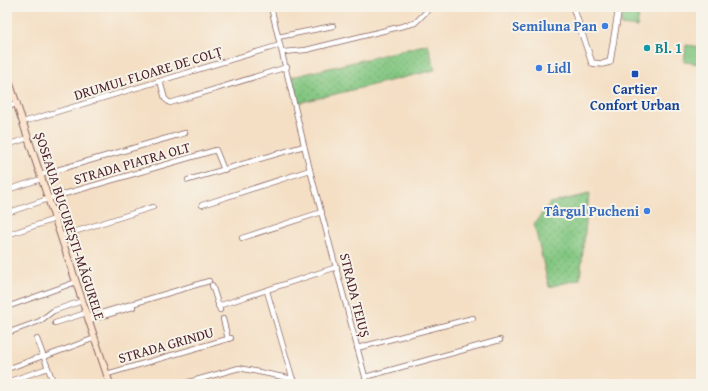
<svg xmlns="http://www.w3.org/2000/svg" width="708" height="391" viewBox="0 0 708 391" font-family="'Gentium Book Plus',serif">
	<defs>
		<pattern id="grass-dots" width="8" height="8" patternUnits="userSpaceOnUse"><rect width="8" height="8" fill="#81c680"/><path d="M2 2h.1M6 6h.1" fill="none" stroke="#6ca069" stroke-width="1.8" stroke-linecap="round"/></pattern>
	</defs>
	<rect width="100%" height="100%" fill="#f7f3e8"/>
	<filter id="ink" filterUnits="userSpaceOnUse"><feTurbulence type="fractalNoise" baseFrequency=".025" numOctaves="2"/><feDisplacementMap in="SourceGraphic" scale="8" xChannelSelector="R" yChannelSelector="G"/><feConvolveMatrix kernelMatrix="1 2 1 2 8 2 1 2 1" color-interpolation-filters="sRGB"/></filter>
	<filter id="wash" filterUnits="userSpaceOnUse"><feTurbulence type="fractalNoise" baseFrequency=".012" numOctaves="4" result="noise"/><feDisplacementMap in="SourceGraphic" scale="16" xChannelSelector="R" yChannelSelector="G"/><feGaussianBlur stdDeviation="0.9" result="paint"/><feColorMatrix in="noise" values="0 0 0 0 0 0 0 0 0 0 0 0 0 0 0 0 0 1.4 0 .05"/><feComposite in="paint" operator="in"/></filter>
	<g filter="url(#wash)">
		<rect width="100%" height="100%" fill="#f4dfc4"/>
		<g fill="url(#grass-dots)" stroke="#667256">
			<path d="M428,44L435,70L298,103L292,77Z"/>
			<path d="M589,194L580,279L549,287L534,224L550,203Z"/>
		</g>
		<g fill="#81c680" stroke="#667256">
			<path d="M623,7H640L637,27L621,25Z"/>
			<path d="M686,45L701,47V64L684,62Z"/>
		</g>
	</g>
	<g filter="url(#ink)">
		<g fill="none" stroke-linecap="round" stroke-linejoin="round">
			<defs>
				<g id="minor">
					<path d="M271,7L310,170L367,384"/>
					<path d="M278,37L333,26"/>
					<path d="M283,52L306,50L415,23L431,7"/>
					<path d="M160,81L165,99L170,103L287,67"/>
					<path d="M23,122L280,45"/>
					<path d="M7,145L28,138"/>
					<path d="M40,175L185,133"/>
					<path d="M188,180L304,146"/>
					<path d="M7,190L41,179"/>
					<path d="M202,205L310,170"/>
					<path d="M7,213L54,197L216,150L224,170"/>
					<path d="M7,235L55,219"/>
					<path d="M61,236L153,207"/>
					<path d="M242,238L322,212"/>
					<path d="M212,285L220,310"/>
					<path d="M267,291L294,384"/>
					<path d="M218,306L337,267"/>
					<path d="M7,307L76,282"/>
					<path d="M88,317L209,281"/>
					<path d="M223,319L228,339"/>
					<path d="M89,320L133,307"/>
					<path d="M55,323L86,313"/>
					<path d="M7,333L40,321L53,311L82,301"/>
					<path d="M37,339L54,384"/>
					<path d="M357,348L473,318"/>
					<path d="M44,357L95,338"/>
					<path d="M7,369L43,356"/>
					<path d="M107,374L231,338"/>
					<path d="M365,377L500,340"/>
					<path d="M7,382L48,368"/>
					<path d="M182,384L239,368L293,379"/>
				</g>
				<g id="tertiary">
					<path d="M573,7L592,63L602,64L610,62L619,7"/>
					<path d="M7,107L17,103"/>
				</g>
				<path id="secondary" d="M7,75L110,384"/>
			</defs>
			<use href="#minor" stroke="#866261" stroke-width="6"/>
			<use href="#tertiary" stroke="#866261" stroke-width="7"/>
			<use href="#secondary" stroke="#866261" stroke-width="8"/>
			<use href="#minor" stroke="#fff" stroke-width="4.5"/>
			<use href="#tertiary" stroke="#fff" stroke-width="5.5"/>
			<use href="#secondary" stroke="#fbe5cf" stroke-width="6"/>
		</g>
	</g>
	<g fill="#3f7fe0" stroke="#f7f3e8" stroke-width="1.5">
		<circle cx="605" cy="26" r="4"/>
		<circle cx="539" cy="68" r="4"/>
		<circle cx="647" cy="211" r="4"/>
	</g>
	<circle fill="#0f9aa8" stroke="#f7f3e8" stroke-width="1.5" cx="647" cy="48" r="4"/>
	<rect fill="#1a4fb4" stroke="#f7f3e8" stroke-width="1.5" x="631" y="70" width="8" height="8" rx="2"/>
	<g text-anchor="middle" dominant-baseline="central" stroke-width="4" stroke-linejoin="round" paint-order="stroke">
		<g font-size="14" font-weight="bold" fill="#366cbe" stroke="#f7f3e8" text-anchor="end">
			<text x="597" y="26">Semiluna Pan</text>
			<text x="547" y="68" text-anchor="start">Lidl</text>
			<text x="639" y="211">Târgul Pucheni</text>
		</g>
		<g font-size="14" font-weight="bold" fill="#0d838f" stroke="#f7f3e8" text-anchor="start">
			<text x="655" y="48">Bl. 1</text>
		</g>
		<g font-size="14" fill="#4a1f2b" stroke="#f7f3e8">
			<text transform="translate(148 73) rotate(-17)">DRUMUL FLOARE DE COLȚ</text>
			<text transform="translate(132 163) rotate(-16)">STRADA PIATRA OLT</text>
			<text transform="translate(70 226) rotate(72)">ȘOSEAUA BUCUREȘTI-MĂGURELE</text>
			<text transform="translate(355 295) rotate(76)">STRADA TEIUȘ</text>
			<text transform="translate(166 345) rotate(-16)">STRADA GRINDU</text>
		</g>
		<g font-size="14" font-weight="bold" fill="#164399" stroke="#f7f3e8">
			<text x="635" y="89">Cartier<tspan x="635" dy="16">Confort Urban</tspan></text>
		</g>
	</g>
	<rect width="708" height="391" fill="none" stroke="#f7f3e8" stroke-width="24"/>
</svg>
